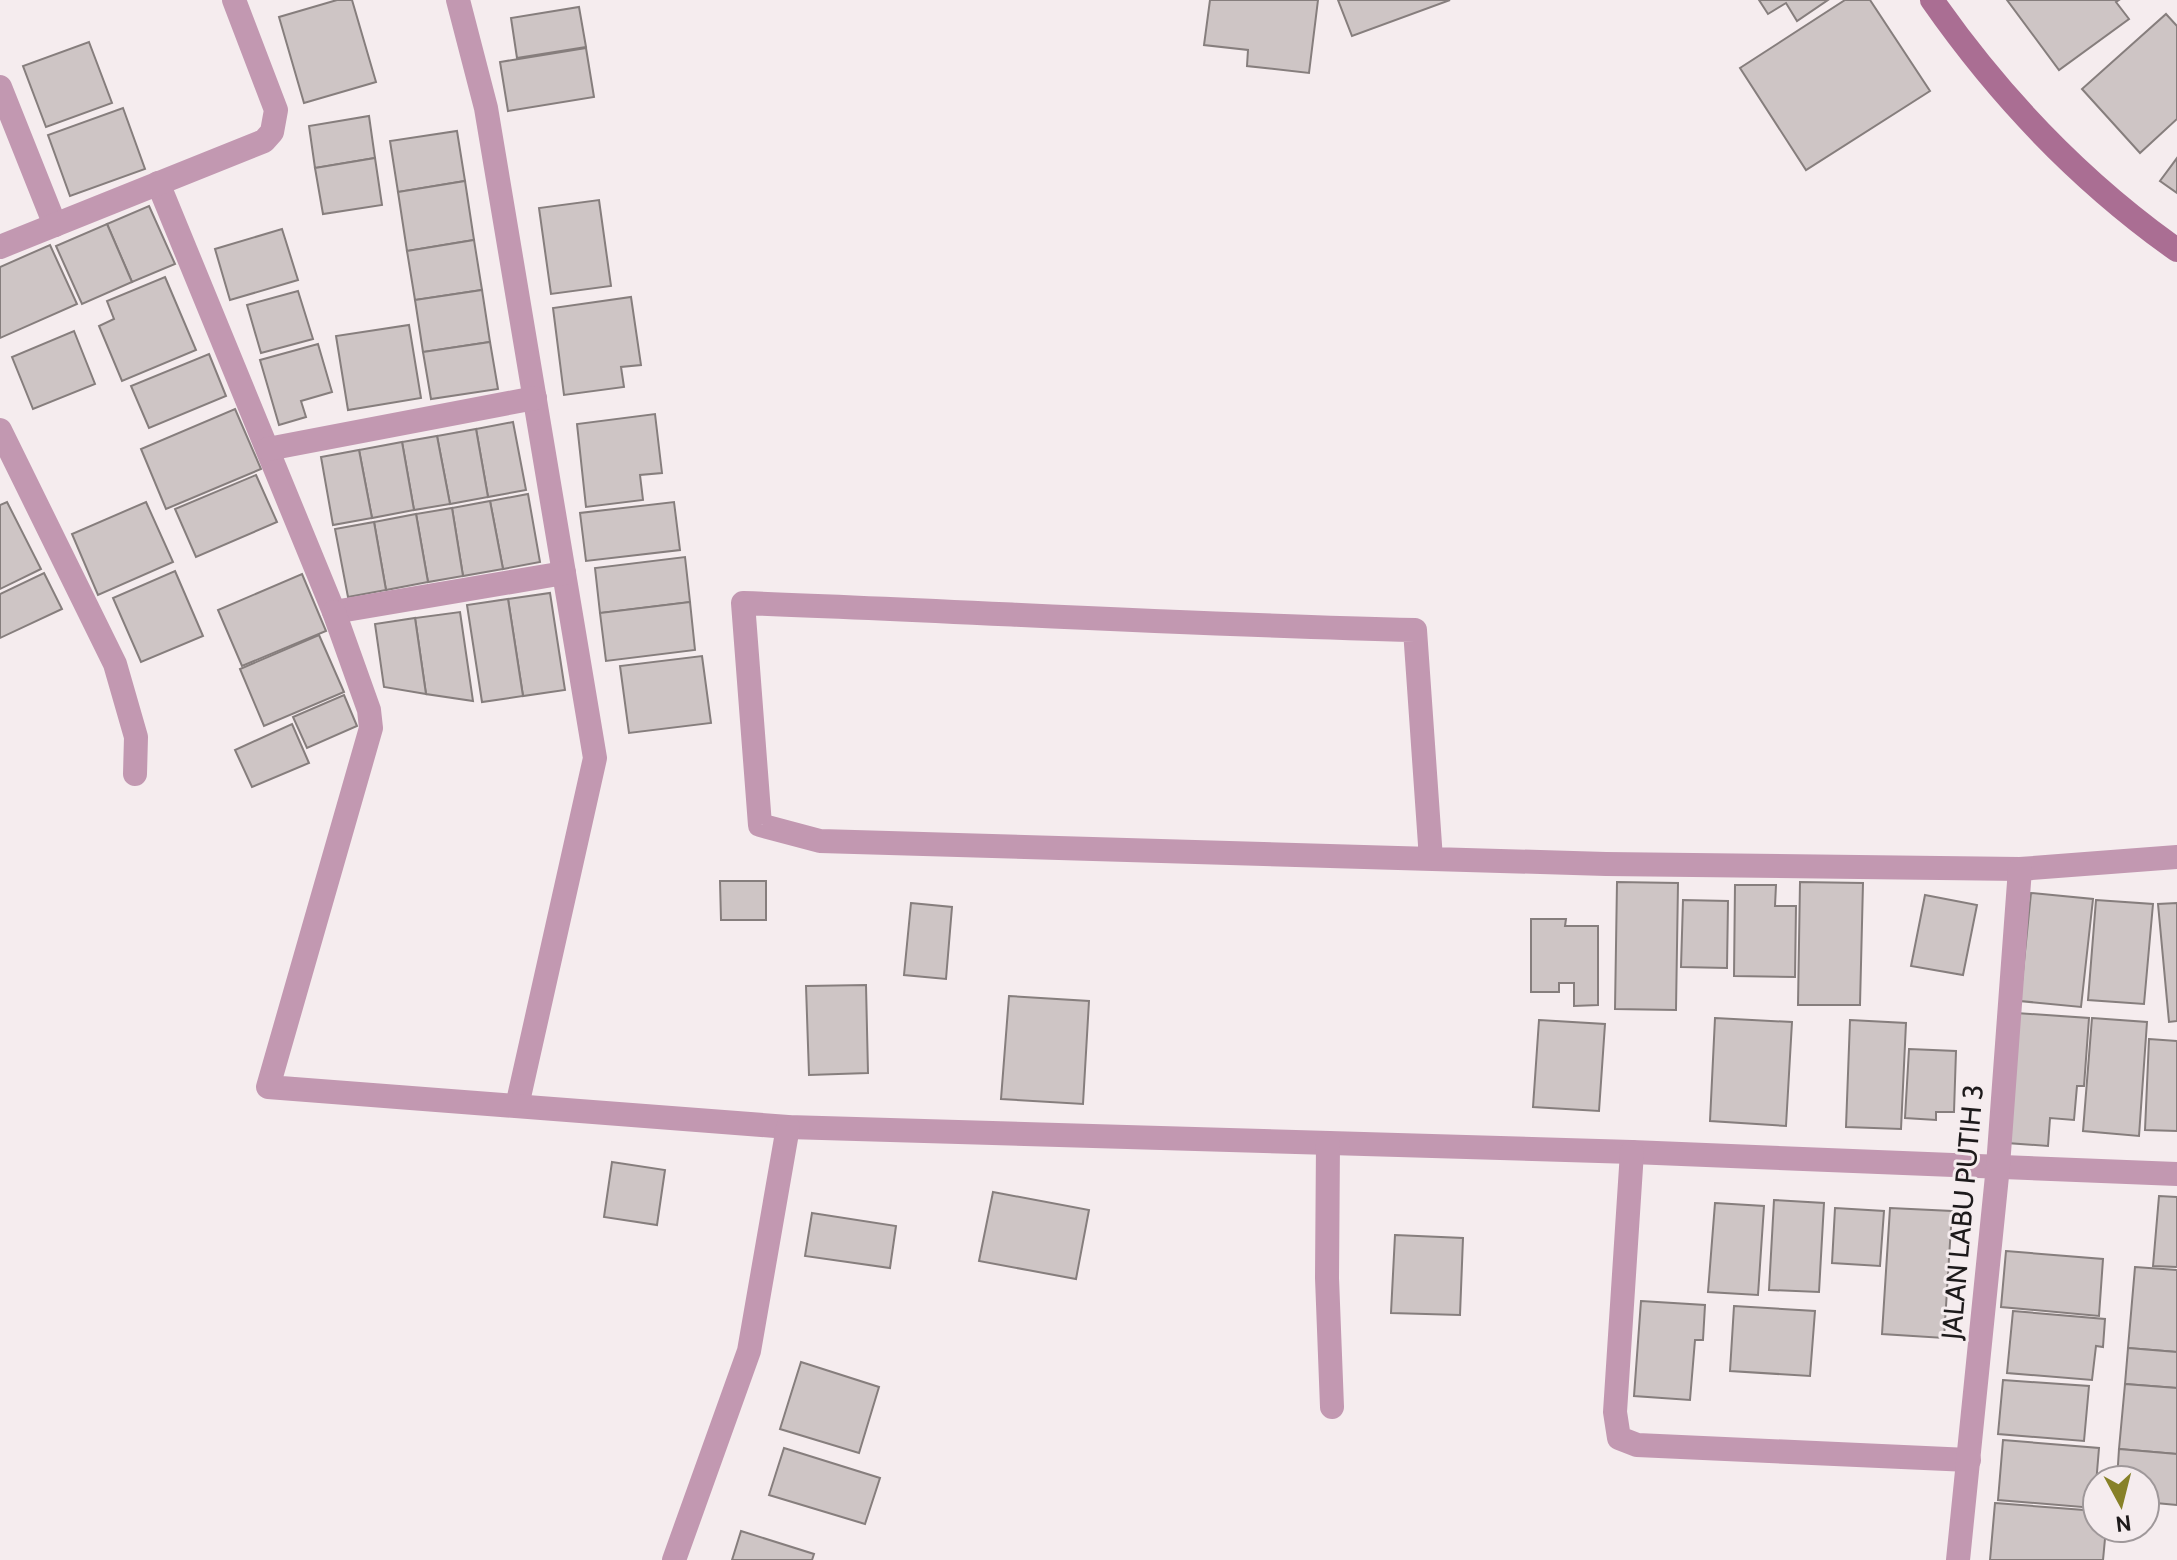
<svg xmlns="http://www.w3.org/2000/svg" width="2177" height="1560" viewBox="0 0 2177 1560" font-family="Cabin,sans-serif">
	<rect width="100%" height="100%" fill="#f5ecee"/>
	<g fill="#cec5c5" stroke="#867e7d" stroke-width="2">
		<path d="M337,0H352L376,82L304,103L279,17Z"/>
		<path d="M1210,0H1318L1309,73L1247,66L1248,50L1204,45Z"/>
		<path d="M1338,0H1450L1352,36Z"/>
		<path d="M1759,0H1828L1797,21L1786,3L1768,14Z"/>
		<path d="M1845,0H1870L1930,91L1806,170L1740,68Z"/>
		<path d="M2007,0H2119L2116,2L2129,19L2059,70Z"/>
		<path d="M579,7L586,47L517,58L511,18Z"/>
		<path d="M2166,14L2177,26V119L2140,153L2082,89Z"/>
		<path d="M89,42L112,103L46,127L23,66Z"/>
		<path d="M586,48L594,97L508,111L500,62Z"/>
		<path d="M123,108L145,169L70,196L48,135Z"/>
		<path d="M369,116L375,158L315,168L309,126Z"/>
		<path d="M457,131L465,181L398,192L390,141Z"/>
		<path d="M375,158L382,205L323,214L315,168Z"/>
		<path d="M2177,158V193L2160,181Z"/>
		<path d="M465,181L474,240L407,251L398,192Z"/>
		<path d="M599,200L611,286L551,294L539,208Z"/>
		<path d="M149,206L175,264L132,282L107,224Z"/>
		<path d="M107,224L132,282L82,304L56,246Z"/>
		<path d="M282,229L298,280L230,300L215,249Z"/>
		<path d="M474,240L482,290L415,300L407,251Z"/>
		<path d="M50,245L77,304L0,338V267Z"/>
		<path d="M165,277L196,350L122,381L99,326L114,319L107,301Z"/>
		<path d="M482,290L490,342L423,352L415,300Z"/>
		<path d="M298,291L313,339L261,353L247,305Z"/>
		<path d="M631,297L641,365L621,367L624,387L564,395L553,308Z"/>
		<path d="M409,325L421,398L348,410L336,336Z"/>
		<path d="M74,331L95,384L33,409L12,357Z"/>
		<path d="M490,342L498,389L431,399L423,352Z"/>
		<path d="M318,344L332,392L301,401L306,417L279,425L260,360Z"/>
		<path d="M209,354L226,396L149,428L131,386Z"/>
		<path d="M235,409L261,469L166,509L141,449Z"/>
		<path d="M655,414L662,473L640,475L643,500L586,507L577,424Z"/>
		<path d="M513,422L526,490L488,497L476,429Z"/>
		<path d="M476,429L488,497L450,504L437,436Z"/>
		<path d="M437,436L450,504L414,510L402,442Z"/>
		<path d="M402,442L414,510L372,518L359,450Z"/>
		<path d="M359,450L372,518L333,525L321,457Z"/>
		<path d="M256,475L277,522L196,557L175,509Z"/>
		<path d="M528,494L540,562L503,569L490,501Z"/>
		<path d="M490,501L503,569L463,576L452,508Z"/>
		<path d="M7,502L41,569L0,589V505Z"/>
		<path d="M146,502L173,562L98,595L72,534Z"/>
		<path d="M674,502L680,550L586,561L580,513Z"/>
		<path d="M452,508L463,576L428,582L416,514Z"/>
		<path d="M416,514L428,582L386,590L374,522Z"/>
		<path d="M374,522L386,590L348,597L335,529Z"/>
		<path d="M685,557L690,602L600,613L595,568Z"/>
		<path d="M175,571L203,636L141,662L113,598Z"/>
		<path d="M44,573L62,609L0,638V594Z"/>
		<path d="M302,574L326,631L242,666L218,610Z"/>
		<path d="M550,593L565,690L523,696L508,599Z"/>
		<path d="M508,599L523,696L482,702L467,605Z"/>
		<path d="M690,602L695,650L606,661L600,613Z"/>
		<path d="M460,612L473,701L426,694L415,618Z"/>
		<path d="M415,618L426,694L384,687L375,624Z"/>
		<path d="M319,635L344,692L264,726L240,669Z"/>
		<path d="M702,656L711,723L629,733L620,666Z"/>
		<path d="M344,695L357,726L307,748L293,717Z"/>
		<path d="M292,724L309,763L252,787L235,750Z"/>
		<path d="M720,881H766V920H721Z"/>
		<path d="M1617,882L1678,883L1676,1010L1615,1009Z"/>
		<path d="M1800,882L1863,883L1860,1005H1798Z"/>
		<path d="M1735,885H1776L1775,906H1796L1795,977L1734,976Z"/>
		<path d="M2031,893L2093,899L2081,1007L2020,1001Z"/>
		<path d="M1925,895L1977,905L1963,975L1911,966Z"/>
		<path d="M1683,900L1728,901L1727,968L1681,967Z"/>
		<path d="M2096,900L2153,904L2144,1004L2088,1000Z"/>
		<path d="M911,903L952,907L946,979L904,975Z"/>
		<path d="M2177,903V1021L2169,1022L2158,904Z"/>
		<path d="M1531,919H1566L1565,926H1598V1005L1574,1006V983H1559V992H1531Z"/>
		<path d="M866,985L868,1073L809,1075L806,986Z"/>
		<path d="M1009,996L1089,1001L1083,1104L1001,1099Z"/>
		<path d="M2016,1013L2089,1018L2084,1086H2077L2074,1120L2050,1118L2048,1146L2007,1143Z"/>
		<path d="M1715,1018L1792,1022L1786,1126L1710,1121Z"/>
		<path d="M2092,1018L2147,1022L2139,1136L2083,1131Z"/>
		<path d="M1539,1020L1605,1024L1599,1111L1533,1107Z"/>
		<path d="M1850,1020L1906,1023L1901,1129L1846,1127Z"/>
		<path d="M2149,1039L2177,1041V1131L2145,1130Z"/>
		<path d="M1909,1049L1956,1051L1954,1112H1936V1120L1905,1118Z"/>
		<path d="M612,1162L665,1170L657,1225L604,1217Z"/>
		<path d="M993,1192L1089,1210L1076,1279L979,1261Z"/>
		<path d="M2159,1196L2177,1197V1267L2153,1266Z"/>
		<path d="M1774,1200L1824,1203L1819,1292L1769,1290Z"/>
		<path d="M1715,1203L1764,1206L1758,1295L1708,1292Z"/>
		<path d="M1835,1208L1884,1211L1880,1266L1832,1263Z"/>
		<path d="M1890,1208L1952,1211L1944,1338L1882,1334Z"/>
		<path d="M812,1213L896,1226L890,1268L805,1256Z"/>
		<path d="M1395,1235L1463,1238L1460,1315L1391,1313Z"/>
		<path d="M2006,1251L2103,1259L2099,1316L2001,1307Z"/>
		<path d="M2135,1267L2177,1270V1352L2128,1348Z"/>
		<path d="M1641,1301L1705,1305L1703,1340H1695L1690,1400L1634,1396Z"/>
		<path d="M1734,1306L1815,1311L1810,1376L1730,1371Z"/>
		<path d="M2013,1311L2105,1319L2103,1347L2096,1346L2092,1380L2007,1373Z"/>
		<path d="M2128,1348L2177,1352V1388L2125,1384Z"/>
		<path d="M801,1362L879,1387L859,1453L780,1429Z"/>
		<path d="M2003,1380L2089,1386L2084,1441L1998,1434Z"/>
		<path d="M2125,1384L2177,1388V1454L2119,1449Z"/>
		<path d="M2003,1440L2099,1448L2094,1508L1998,1500Z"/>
		<path d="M784,1448L880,1478L865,1524L769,1495Z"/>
		<path d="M2119,1449L2177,1454V1505L2145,1502V1480H2117Z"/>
		<path d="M1995,1503L2097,1511V1528H2106L2103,1560H1990Z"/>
		<path d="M741,1531L814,1554L812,1560H732Z"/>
	</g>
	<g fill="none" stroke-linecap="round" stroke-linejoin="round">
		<g stroke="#c298b1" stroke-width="24">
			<path d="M458,0L486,108L595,758L517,1106"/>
			<path d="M0,87L55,225"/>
			<path d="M158,183L334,612L564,573"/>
			<path d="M0,247L264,141L272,132L276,110L234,0"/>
			<path d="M0,430L115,664L136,737L135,774"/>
			<path d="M268,449L535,398"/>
			<path d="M334,612L369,710L371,728L268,1087L788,1127L1632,1152L2177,1174"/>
			<path d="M1431,859L1415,630C1191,625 967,611 743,603L760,825L820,841L1606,864L2020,869L2177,857"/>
			<path d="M1328,1143L1327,1278L1332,1407"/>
			<path d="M1632,1152L1615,1412L1619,1438L1637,1445L1969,1460"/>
			<path d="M674,1560L749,1351L788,1127"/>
			<path d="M1958,1560L1998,1166L2020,869"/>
		</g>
		<path stroke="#aa6e93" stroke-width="24" d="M1932,0C1999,96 2081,182 2177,250"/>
	</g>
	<g text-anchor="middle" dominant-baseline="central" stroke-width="6" stroke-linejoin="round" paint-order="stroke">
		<g font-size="28" fill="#1d1a1b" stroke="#f5ecee">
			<text transform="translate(1962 1212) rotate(-85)">JALAN LABU PUTIH 3</text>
		</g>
	</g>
	<g transform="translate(2121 1504) rotate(173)"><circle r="38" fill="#f5ecee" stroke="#9f989a" stroke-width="2"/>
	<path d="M0-6L14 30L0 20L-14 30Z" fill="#878128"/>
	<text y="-12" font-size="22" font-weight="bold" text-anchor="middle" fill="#1d1a1b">N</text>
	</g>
</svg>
